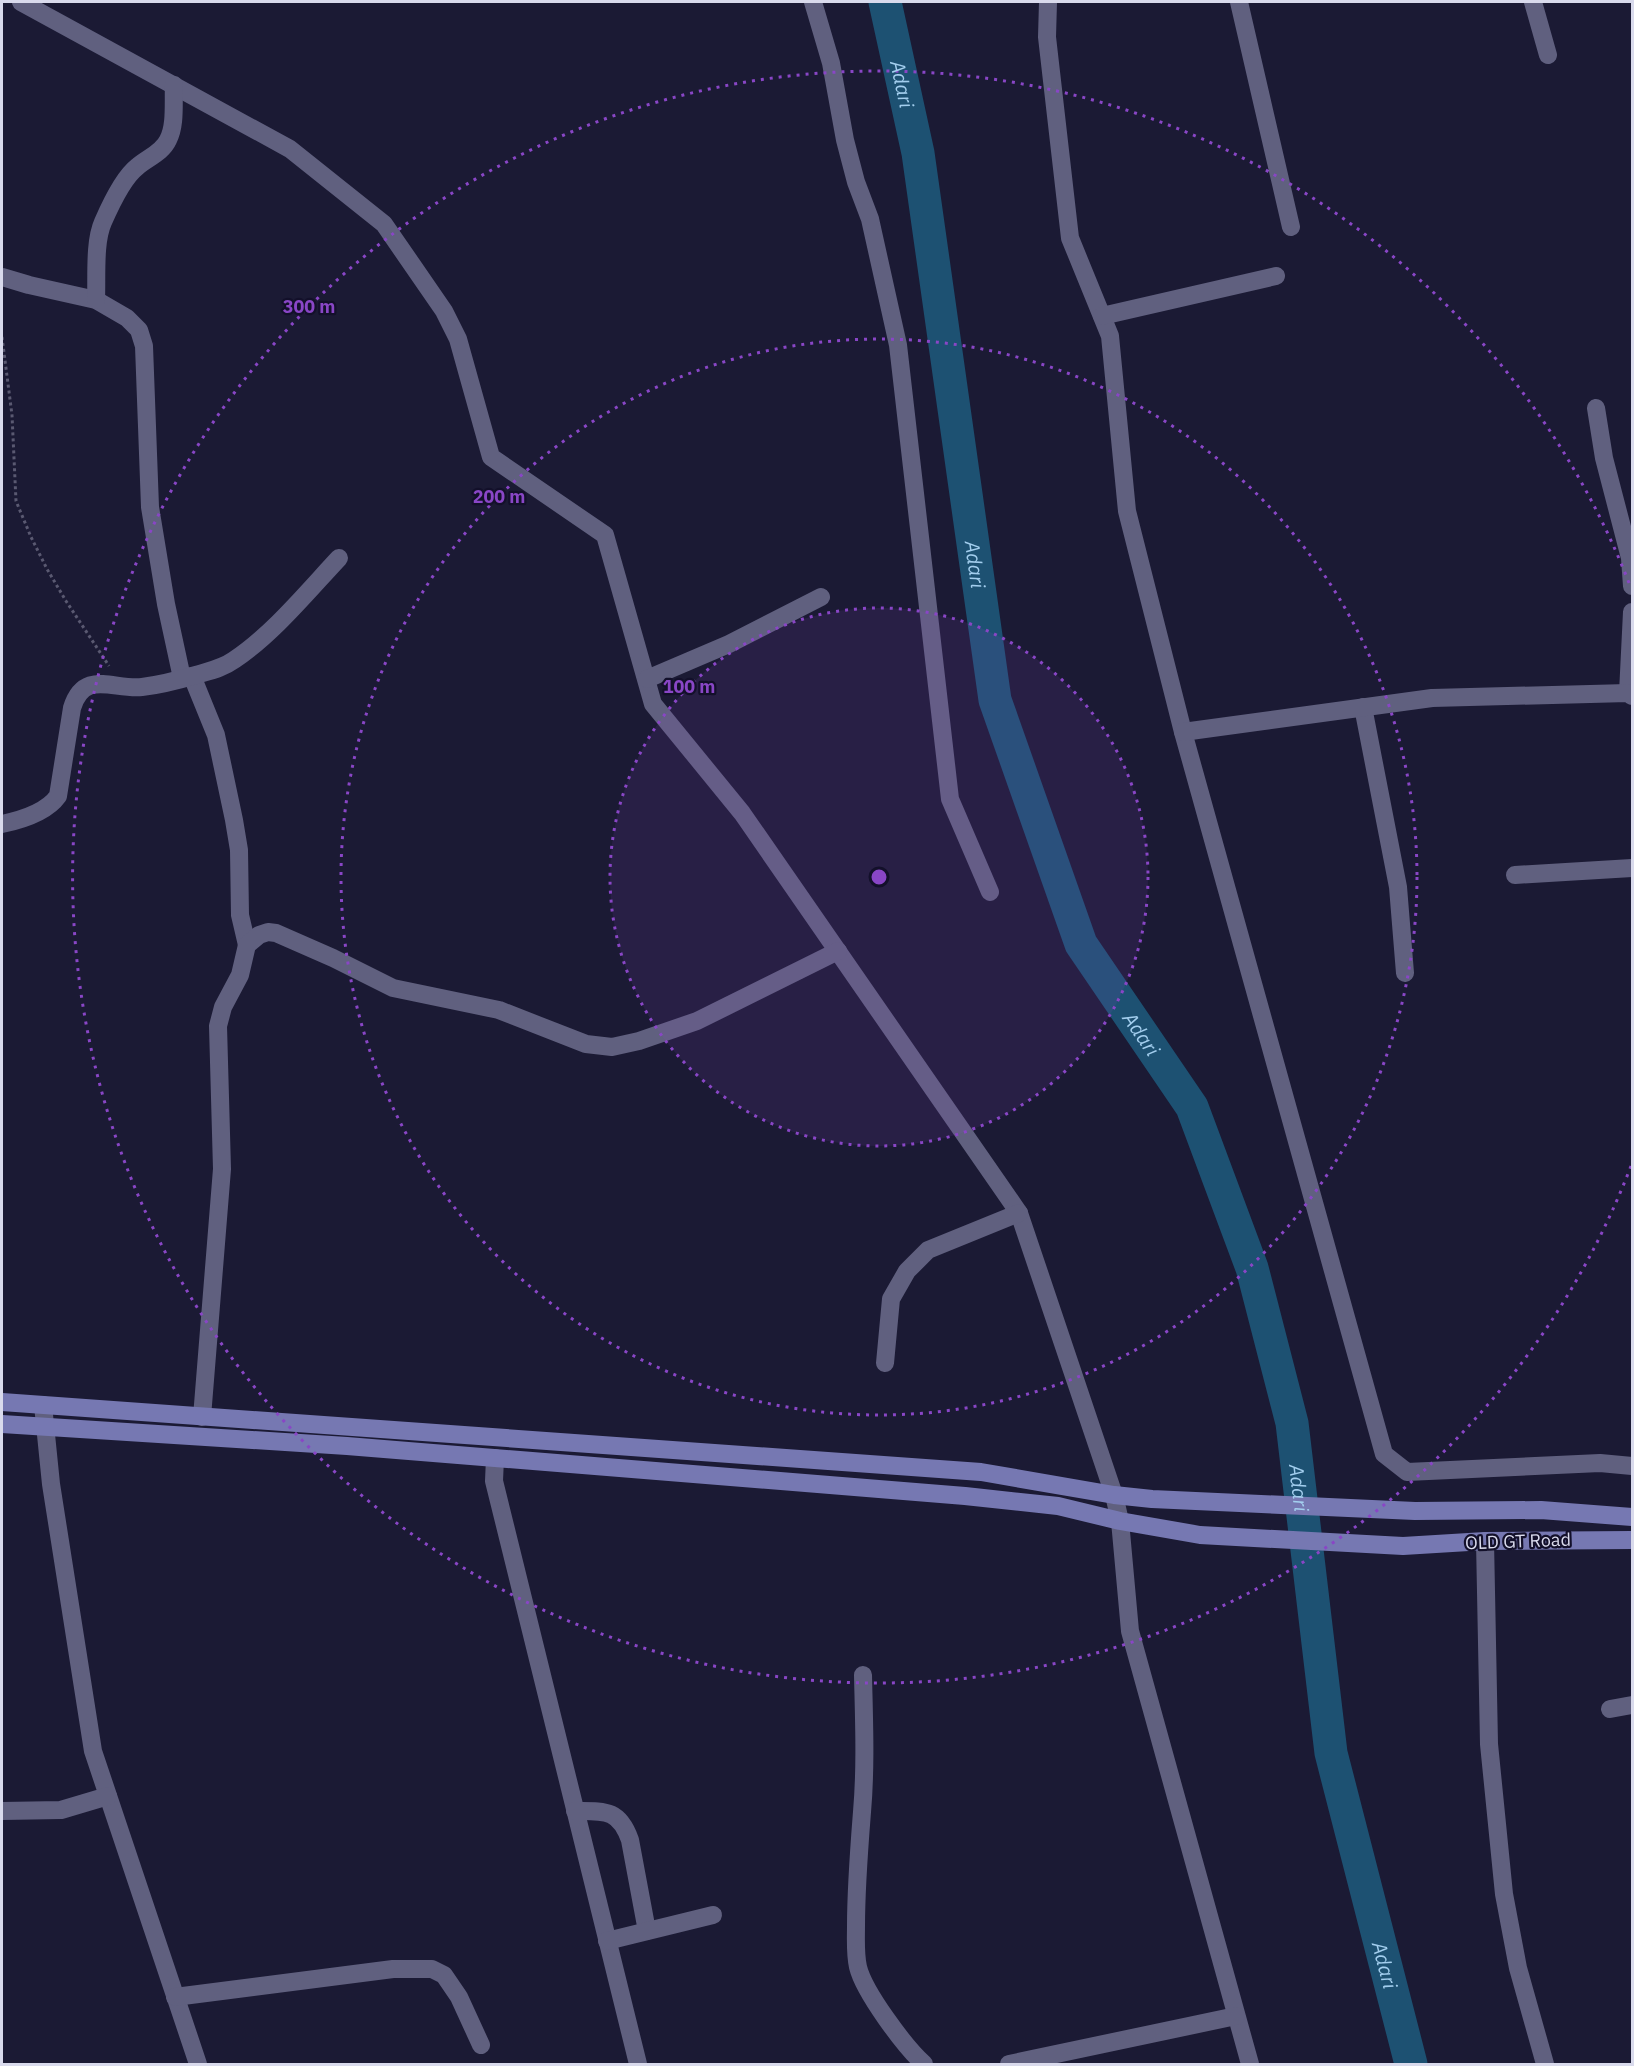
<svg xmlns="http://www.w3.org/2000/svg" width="1634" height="2066" viewBox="0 0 1634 2066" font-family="'IBM Plex Sans',sans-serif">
	<rect width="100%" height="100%" fill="#1b1a34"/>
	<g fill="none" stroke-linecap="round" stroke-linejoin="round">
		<path stroke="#1d5172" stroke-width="33" id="s1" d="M885,2L918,153L995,700L1081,944L1192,1107L1252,1268L1292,1423L1331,1753L1411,2064"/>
		<path stroke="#5a5971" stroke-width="3" stroke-dasharray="3 3" stroke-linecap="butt" d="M2,337L12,415L16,501L31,537L47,569L66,601L109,666"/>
		<g stroke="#60607f" stroke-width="18">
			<path d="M21,2L290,149L384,224L444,311L458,339L491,457L605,535L653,704L742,813L1019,1213L1114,1495L1120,1521L1130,1631L1250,2064"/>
			<path d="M813,2L831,63L845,140L856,182L870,219L898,345L950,799L990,892"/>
			<path d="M1048,2L1047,37L1070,238L1110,336L1127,511L1183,732L1384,1454L1407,1472L1600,1463L1632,1466"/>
			<path d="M1239,2L1291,227"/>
			<path d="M1533,2L1548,55"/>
			<path d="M2,277L29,285L96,300L127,318L139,330L144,346L150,507L166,604L182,678"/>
			<path d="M96,300C97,277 94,242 103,222C110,206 124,177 137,167C147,158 162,153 168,140C176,125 173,102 174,85"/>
			<path d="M1102,316L1276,276"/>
			<path d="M1596,408L1604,458L1630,558L1632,586"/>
			<path d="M192,676L216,735L234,820L239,850L240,915L247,945"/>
			<path d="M647,679L729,644L821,597"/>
			<path d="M1628,693L1632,612"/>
			<path d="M1363,707L1398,887L1405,973"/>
			<path d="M1183,732L1432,698L1628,693L1632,696"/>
			<path d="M2,824C21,820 46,813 58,796L72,708C84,669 113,690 142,687C159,685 179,680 196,675C209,671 223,668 234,660C272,635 308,591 339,558"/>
			<path d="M1515,875L1632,868"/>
			<path d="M885,1363L891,1299L907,1271L928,1250L1019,1213"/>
			<path d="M43,1405L51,1484L93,1751L198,2064"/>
			<path d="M202,1417L222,1169L218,1026L223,1007L240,975L247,945L259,935L268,932L276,933L333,958L393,988L499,1010L586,1044L612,1047L639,1041L697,1021L838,951"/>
			<path d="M495,1458L494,1481L638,2064"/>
			<path d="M1485,1541L1489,1744L1504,1894L1518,1968L1545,2064"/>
			<path d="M863,1675C864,1720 866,1766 862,1812C859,1850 856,1887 856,1926C856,1939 855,1954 858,1967C864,1992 905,2047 924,2064"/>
			<path d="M1610,1709L1632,1705"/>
			<path d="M2,1811L61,1810L108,1796"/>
			<path d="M575,1811C605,1811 619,1809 630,1840L647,1931"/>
			<path d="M607,1941L713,1915"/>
			<path d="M175,1997L393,1969H432L444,1975L459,1997L481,2045"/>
			<path d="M1009,2064L1236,2016"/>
		</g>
		<g stroke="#7678b2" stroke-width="18">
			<path d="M2,1402L981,1472L1114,1495L1152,1499L1415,1511L1541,1510L1632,1517"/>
			<path d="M2,1424L347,1446L965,1496L1058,1506L1120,1521L1200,1535L1403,1546L1485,1541L1632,1540"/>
		</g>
	</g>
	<circle cx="879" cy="877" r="269" fill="#8946c6" fill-opacity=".12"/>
	<g fill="none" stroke="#8946c6" stroke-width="3" stroke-dasharray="3 6">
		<circle cx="879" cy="877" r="269"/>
		<circle cx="879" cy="877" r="538"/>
		<path d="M1631 1166A806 806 0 1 1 1631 588"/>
	</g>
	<g text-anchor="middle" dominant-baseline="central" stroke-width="4.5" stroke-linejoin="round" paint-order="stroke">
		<g font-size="18" fill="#d9daec" stroke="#13102a">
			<text transform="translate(1518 1541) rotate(-2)">OLD GT Road</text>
		</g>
		<g font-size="20" font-style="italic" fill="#a3ceee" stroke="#13102a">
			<text stroke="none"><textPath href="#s1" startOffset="84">Adari</textPath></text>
			<text stroke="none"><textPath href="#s1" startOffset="570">Adari</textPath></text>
			<text stroke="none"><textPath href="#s1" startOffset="1074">Adari</textPath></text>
			<text stroke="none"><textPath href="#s1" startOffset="1560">Adari</textPath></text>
			<text stroke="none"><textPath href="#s1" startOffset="2046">Adari</textPath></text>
		</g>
	</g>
	<circle cx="879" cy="877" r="9" fill="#8946c6" stroke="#13102a" stroke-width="3"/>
	<g font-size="18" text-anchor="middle" font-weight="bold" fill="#8946c6" stroke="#13102a" stroke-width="4.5" stroke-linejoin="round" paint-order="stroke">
		<text x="309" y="313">300 m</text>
		<text x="499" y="503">200 m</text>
		<text x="689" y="693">100 m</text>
	</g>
	<rect width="1634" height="2066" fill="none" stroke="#d9daec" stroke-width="6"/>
</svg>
